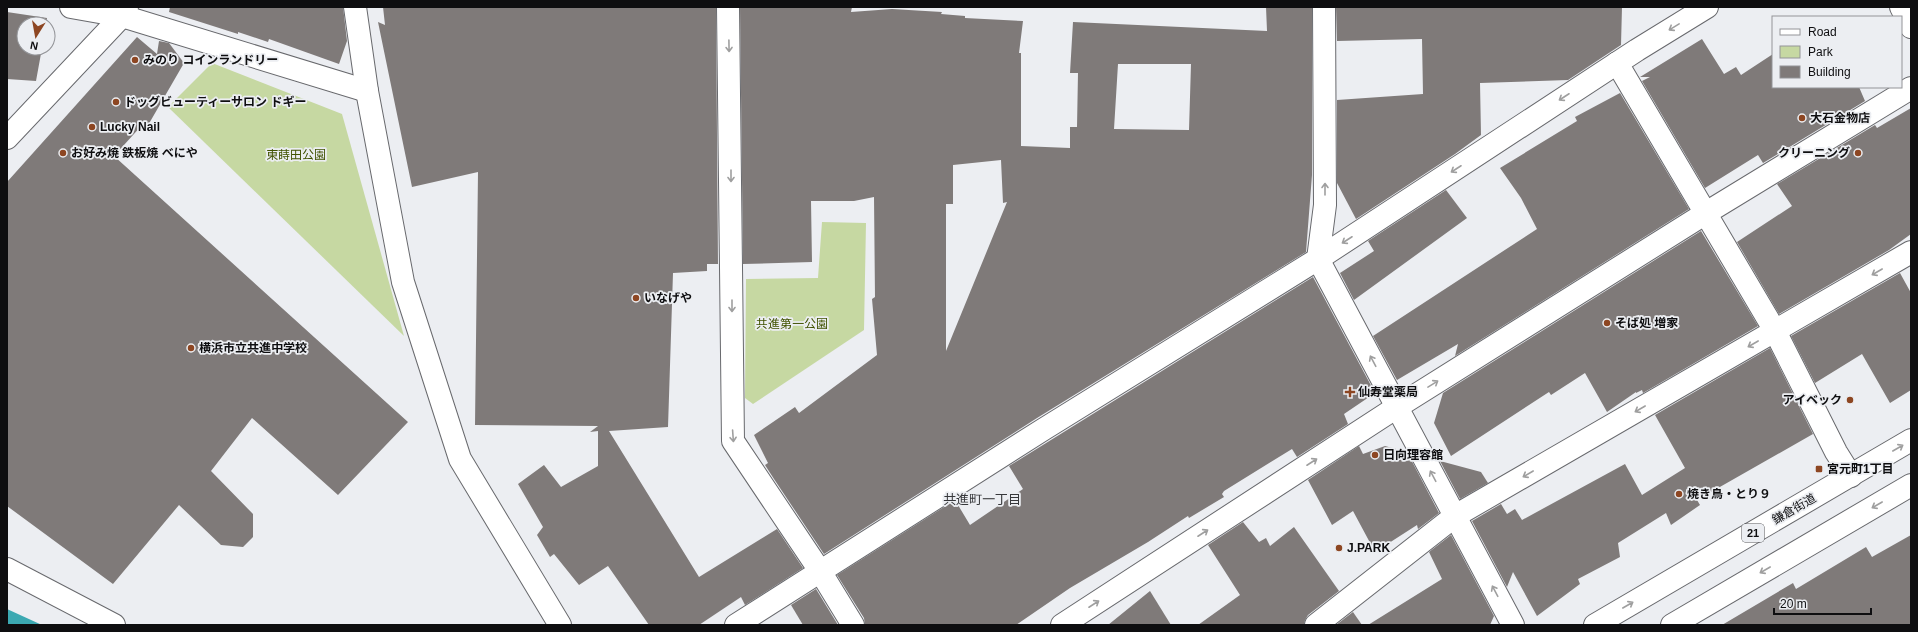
<svg xmlns="http://www.w3.org/2000/svg" width="1918" height="632" viewBox="0 0 1918 632" font-family="Arial,'Noto Sans JP',sans-serif">
	<rect width="100%" height="100%" fill="#eceef2"/>
	<g fill="#c6d8a2">
		<path d="M212,63L342,114L404,336L168,107Z"/>
		<path d="M822,222L866,223L864,330L753,404L745,398L746,279L818,278Z"/>
	</g>
	<path fill="#3ca9b2" d="M7,609L42,625H7Z"/>
	<g fill="#7f7a79" fill-rule="evenodd">
		<path d="M170,7H343L347,41L339,64L269,39L268,42L238,32V34L169,12Z"/>
		<path d="M383,7H716L718,264H707V271L673,273L668,427L609,431L699,577L777,529L803,568L745,605L741,597L699,625H649L608,566L579,585L554,554L550,557L537,535L543,527L518,484L544,465L561,487L598,466V431L590,432L598,426L475,425L478,172L412,187L378,22L385,25Z"/>
		<path d="M740,7H852L851,12L892,9L942,12L941,14L965,16V18L1023,21L1019,53H1021V146L1070,148V127H1077L1078,73H1070L1073,22L1267,31L1266,7H1312V175L1306,252L1037,418L824,554L774,479L765,465L768,463L754,435L795,407L799,413L877,355L872,299L875,297L874,197L854,201H811L812,262L743,264ZM1118,64H1191L1189,130L1114,129ZM1001,160L1003,203L1007,202L946,351V204H953V165Z"/>
		<path d="M1336,7H1622L1621,45L1568,80L1480,83L1481,135L1455,154L1356,219L1337,183V100L1423,94L1422,39L1337,41Z"/>
		<path d="M7,12L47,18L46,24H24V48H42L36,81L7,79Z"/>
		<path d="M137,37L157,54L159,41L169,43L184,63L147,127L143,125V124L114,156L408,422L338,495L252,418L211,471L253,514V537L243,547L221,545L179,505L113,584L7,506V182Z"/>
		<path d="M1702,39L1724,74L1736,67L1741,75L1773,54V87H1859L1865,101L1763,163L1758,155L1705,188L1642,81L1650,77H1640Z"/>
		<path d="M1620,93L1689,209L1455,356L1458,344L1397,380L1373,336L1537,229L1521,198L1500,168L1577,121L1575,117Z"/>
		<path d="M1911,108V234L1889,250L1779,314L1737,242L1792,206L1777,184L1875,125L1877,128Z"/>
		<path d="M1446,190L1467,218L1354,300L1340,273L1374,251L1368,241Z"/>
		<path d="M1701,231L1758,326L1643,393L1642,390L1636,393V392L1607,412L1585,373L1551,395L1549,392L1451,456L1434,423L1443,393Z"/>
		<path d="M1900,273L1911,293V390L1890,403L1862,354L1815,383L1791,336Z"/>
		<path d="M1313,277L1375,393L1344,414L1348,424L1297,457L1292,449L1224,491L1222,494L1224,497L1189,518L1188,516L1148,542L1070,588L1016,625H865L864,618L837,575L955,500L970,525L1023,489L1009,466Z"/>
		<path d="M1770,348L1813,434L1697,500L1700,505L1671,525L1666,513L1618,543L1620,557L1578,579L1580,584L1537,616L1513,572L1507,587L1472,521L1501,504L1507,514L1515,509L1522,520L1625,464L1642,495L1685,468L1655,415Z"/>
		<path d="M1359,446L1363,454L1385,446L1407,452L1439,513L1418,529L1417,525L1375,552L1353,511L1332,525L1308,480Z"/>
		<path d="M1440,461L1481,472L1488,483L1460,499Z"/>
		<path d="M1243,522L1259,542L1266,538L1270,546L1294,527L1339,591L1308,615L1305,620L1304,625H1198L1240,595L1208,545Z"/>
		<path d="M1451,535L1494,616L1490,625H1368L1442,579L1429,552Z"/>
		<path d="M1911,535V625H1722L1793,583L1796,589L1866,547L1872,557Z"/>
		<path d="M816,589L838,625H803L791,605Z"/>
		<path d="M1150,591L1171,625H1108Z"/>
		<path d="M1353,612L1362,625H1336Z"/>
	</g>
	<g fill="none" stroke-linecap="round" stroke-linejoin="round">
		<defs>
			<g id="minor">
				<path d="M71,7L122,16L367,91"/>
				<path d="M355,7L367,91L403,282L460,459L560,625"/>
				<path d="M728,7L733,441L820,571L853,625"/>
				<path d="M1324,7L1325,205L1318,259L1513,625"/>
				<path d="M1617,63L1775,331L1836,452L1851,476"/>
				<path d="M7,569L114,625"/>
				<path d="M736,625L1044,429L1318,259L1637,50L1707,7"/>
				<path d="M1062,625L1397,407L1706,213L1911,88"/>
				<path d="M1316,625L1455,516L1911,252"/>
			</g>
			<g id="tertiary">
				<path d="M1901,7L1911,27"/>
				<path d="M7,138L122,16L127,7"/>
			</g>
			<g id="primary">
				<path d="M1595,625L1911,440"/>
				<path d="M1672,625L1911,485"/>
			</g>
		</defs>
		<use href="#minor" stroke="#68696d" stroke-width="24"/>
		<use href="#tertiary" stroke="#68696d" stroke-width="24"/>
		<use href="#primary" stroke="#68696d" stroke-width="24"/>
		<use href="#minor" stroke="#fff" stroke-width="22"/>
		<use href="#tertiary" stroke="#fff" stroke-width="22"/>
		<use href="#primary" stroke="#fff" stroke-width="22"/>
	</g>
	<defs><path id="oneway-shaft" d="M-6 0H5M1.5-3L5.5 0L1.5 3" fill="none" stroke-width="1.6" stroke-linecap="round" stroke-linejoin="round"/></defs>
	<g stroke="#9f9f9f">
		<use href="#oneway-shaft" transform="translate(1674 27) rotate(149)"/>
		<use href="#oneway-shaft" transform="translate(729 46) rotate(89)"/>
		<use href="#oneway-shaft" transform="translate(1564 97) rotate(147)"/>
		<use href="#oneway-shaft" transform="translate(1456 169) rotate(147)"/>
		<use href="#oneway-shaft" transform="translate(731 176) rotate(90)"/>
		<use href="#oneway-shaft" transform="translate(1325 189) rotate(-90)"/>
		<use href="#oneway-shaft" transform="translate(1347 240) rotate(147)"/>
		<use href="#oneway-shaft" transform="translate(1877 272) rotate(150)"/>
		<use href="#oneway-shaft" transform="translate(732 306) rotate(90)"/>
		<use href="#oneway-shaft" transform="translate(1753 344) rotate(150)"/>
		<use href="#oneway-shaft" transform="translate(1373 361) rotate(-118)"/>
		<use href="#oneway-shaft" transform="translate(1433 384) rotate(-32)"/>
		<use href="#oneway-shaft" transform="translate(1640 409) rotate(150)"/>
		<use href="#oneway-shaft" transform="translate(733 436) rotate(86)"/>
		<use href="#oneway-shaft" transform="translate(1898 448) rotate(-30)"/>
		<use href="#oneway-shaft" transform="translate(1312 462) rotate(-33)"/>
		<use href="#oneway-shaft" transform="translate(1528 474) rotate(150)"/>
		<use href="#oneway-shaft" transform="translate(1433 476) rotate(-118)"/>
		<use href="#oneway-shaft" transform="translate(1877 505) rotate(150)"/>
		<use href="#oneway-shaft" transform="translate(1203 533) rotate(-33)"/>
		<use href="#oneway-shaft" transform="translate(1765 570) rotate(150)"/>
		<use href="#oneway-shaft" transform="translate(1495 591) rotate(-118)"/>
		<use href="#oneway-shaft" transform="translate(1094 604) rotate(-33)"/>
		<use href="#oneway-shaft" transform="translate(1628 605) rotate(-30)"/>
	</g>
	<g fill="#8d4622" stroke="#eceef2" stroke-width="1.5">
		<circle cx="135" cy="60" r="4"/>
		<circle cx="116" cy="102" r="4"/>
		<circle cx="1802" cy="118" r="4"/>
		<circle cx="92" cy="127" r="4"/>
		<circle cx="63" cy="153" r="4"/>
		<circle cx="1858" cy="153" r="4"/>
		<circle cx="636" cy="298" r="4"/>
		<circle cx="1607" cy="323" r="4"/>
		<circle cx="191" cy="348" r="4"/>
		<path d="M1348 386h4v4h4v4h-4v4h-4v-4h-4v-4h4z"/>
		<circle cx="1850" cy="400" r="4"/>
		<circle cx="1375" cy="455" r="4"/>
		<rect x="1815" y="465" width="8" height="8" rx="2"/>
		<circle cx="1679" cy="494" r="4"/>
		<circle cx="1339" cy="548" r="4"/>
	</g>
	<g text-anchor="middle" dominant-baseline="central" stroke-width="3.5" stroke-linejoin="round" paint-order="stroke">
		<rect fill="#eceef2" stroke="#515154" stroke-width="1" x="1742" y="524" width="22" height="18" rx="3"/>
		<g font-size="11" font-weight="bold" fill="#0e0e10">
			<text x="1753" y="533">21</text>
		</g>
		<g font-size="12" font-weight="bold" fill="#0e0e10" stroke="#eceef2" text-anchor="start">
			<text x="143" y="60">みのり コインランドリー</text>
			<text x="124" y="102">ドッグビューティーサロン ドギー</text>
			<text x="1810" y="118">大石金物店</text>
			<text x="100" y="127">Lucky Nail</text>
			<text x="71" y="153">お好み焼 鉄板焼 べにや</text>
			<text x="1850" y="153" text-anchor="end">クリーニング</text>
			<text x="644" y="298">いなげや</text>
			<text x="1615" y="323">そば処 増家</text>
			<text x="199" y="348">横浜市立共進中学校</text>
			<text x="1358" y="392">仙寿堂薬局</text>
			<text x="1842" y="400" text-anchor="end">アイベック</text>
			<text x="1383" y="455">日向理容館</text>
			<text x="1827" y="469">宮元町1丁目</text>
			<text x="1687" y="494">焼き鳥・とり９</text>
			<text x="1347" y="548">J.PARK</text>
		</g>
		<g font-size="12" fill="#405200" stroke="#eceef2">
			<text x="296" y="155">東蒔田公園</text>
			<text x="792" y="324">共進第一公園</text>
		</g>
		<g font-size="12" fill="#0e0e10" stroke="#eceef2">
			<text transform="translate(1794 509) rotate(-30)">鎌倉街道</text>
		</g>
		<g font-size="13" fill="#37383b" stroke="#eceef2">
			<text x="982" y="499">共進町一丁目</text>
		</g>
	</g>
	<rect width="1918" height="632" fill="none" stroke="#0e0e10" stroke-width="16"/>
	<rect x="1772" y="16" width="130" height="72" fill="#eceef2" stroke="#939498"/>
	<rect x="1780" y="29" width="20" height="6" fill="#ffffff" stroke="#939498"/>
	<text x="1808" y="36" font-size="12" fill="#0e0e10">Road</text>
	<rect x="1780" y="46" width="20" height="12" fill="#c6d8a2" stroke="#939498"/>
	<text x="1808" y="56" font-size="12" fill="#0e0e10">Park</text>
	<rect x="1780" y="66" width="20" height="12" fill="#7f7a79" stroke="#939498"/>
	<text x="1808" y="76" font-size="12" fill="#0e0e10">Building</text>
	<g transform="translate(36 36) rotate(191)"><circle r="19" fill="#eceef2" stroke="#939498"/>
	<path d="M0-3L7 15L0 10L-7 15Z" fill="#8d4622"/>
	<text y="-6" font-size="11" font-weight="bold" text-anchor="middle" fill="#0e0e10">N</text>
	</g>
	<path d="M1774 608v6h97v-6" fill="none" stroke="#0e0e10" stroke-width="2"/>
	<text x="1780" y="608" font-size="12" fill="#0e0e10" stroke="#eceef2" stroke-width="3" paint-order="stroke">20 m</text>
</svg>
